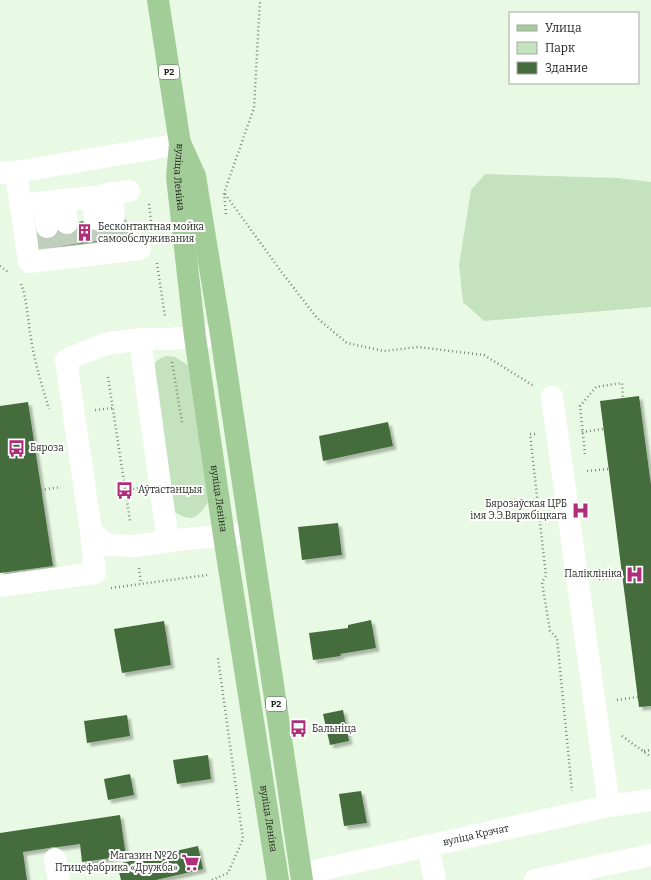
<svg xmlns="http://www.w3.org/2000/svg" width="651" height="880" viewBox="0 0 651 880" font-family="Bitter,serif">
	<defs>
		<filter id="shadow"><feDropShadow dx="3.5" dy="3.5" stdDeviation="1" flood-color="#0004"/></filter>
	</defs>
	<rect width="100%" height="100%" fill="#e9fae4"/>
	<g fill="#c5e2bf">
		<path d="M485,174L618,178L651,182V307L484,321L463,302L459,265L471,190Z"/>
		<path d="M166,356L175,357L188,365L208,502C197,520 190,523 172,510L154,364L159,359Z"/>
	</g>
	<g fill="#456c3c" filter="url(#shadow)">
		<path d="M126,219L129,238L44,248L42,239H49L55,237L58,232L63,235H70L75,232L79,228V222L83,221L85,226L90,230L96,231L102,229L106,225L110,228H116L122,226Z"/>
		<path d="M639,396L651,485V706L639,707L600,401Z"/>
		<path d="M28,402L53,566L0,573V406Z"/>
		<path d="M388,422L393,446L323,461L319,436Z"/>
		<path d="M338,523L342,555L302,560L298,527Z"/>
		<path d="M371,620L376,648L340,654L341,656L313,660L309,633L348,628V625Z"/>
		<path d="M164,621L171,665L122,673L114,629Z"/>
		<path d="M343,710L349,741L330,745L323,714Z"/>
		<path d="M127,715L130,736L87,743L84,721Z"/>
		<path d="M208,755L211,779L177,784L173,760Z"/>
		<path d="M130,774L134,795L108,800L104,779Z"/>
		<path d="M361,791L367,823L344,826L339,794Z"/>
		<path d="M120,815L126,856L82,862L80,844L58,847H53L49,848L23,852L27,880H0V833Z"/>
		<path d="M198,846L203,869L156,880H121L117,864Z"/>
	</g>
	<g fill="none" stroke-linecap="round" stroke-linejoin="round">
		<g stroke="#c0cfbc" stroke-width="22" stroke-dasharray="22 11" stroke-linecap="butt">
			<path d="M114,216L118,241"/>
			<path d="M95,219L100,244"/>
			<path d="M67,223L71,248"/>
			<path d="M47,227L50,251"/>
		</g>
		<g stroke="#7e897a" stroke-width="2.5" stroke-dasharray="1 3" stroke-linecap="butt">
			<path d="M225,194L283,274L317,318L347,343L384,351L418,347L484,355L534,386"/>
			<path d="M149,204L152,230"/>
			<path d="M226,214L224,193L254,108L260,0"/>
			<path d="M157,263L165,317"/>
			<path d="M0,266L8,272"/>
			<path d="M21,284C27,299 28,322 31,339C35,363 42,386 49,409"/>
			<path d="M172,362L182,422"/>
			<path d="M108,377L130,521"/>
			<path d="M95,410L113,408"/>
			<path d="M582,432L603,429"/>
			<path d="M535,434H530L546,576L542,582L550,631L557,638L572,791"/>
			<path d="M585,454L580,406L596,387L622,383L623,398"/>
			<path d="M587,471L608,469"/>
			<path d="M41,490L61,487"/>
			<path d="M125,490L139,488"/>
			<path d="M139,568L141,584"/>
			<path d="M599,579L622,577"/>
			<path d="M111,588L207,575"/>
			<path d="M617,700L638,697"/>
			<path d="M622,736L651,757"/>
			<path d="M644,751L651,750"/>
			<path d="M212,880L228,873L243,839L218,658"/>
		</g>
		<g stroke="#fff" stroke-width="22">
			<path d="M16,172L29,262L140,249"/>
			<path d="M0,173L16,172L180,144"/>
			<path d="M111,193L114,216"/>
			<path d="M92,197L95,219"/>
			<path d="M63,200L67,223"/>
			<path d="M43,202L47,227"/>
			<path d="M20,205L92,197L129,191"/>
			<path d="M221,335L168,339H140L105,344L66,360L91,532L108,545L135,546L186,539L250,533"/>
			<path d="M140,339L168,541"/>
			<path d="M552,397L609,806"/>
			<path d="M0,586L95,573L91,532"/>
			<path d="M428,846L435,880"/>
			<path d="M55,859L59,880"/>
			<path id="s1" d="M301,874L609,806L651,800"/>
			<path d="M535,880L651,855"/>
		</g>
		<g stroke="#a3cd98" stroke-width="22">
			<path id="s2" d="M158,0L180,144L177,177L195,337L224,536L278,880"/>
			<path d="M181,145L195,176L221,335L302,880"/>
		</g>
	</g>
	<defs>
		<symbol id="building-bare" viewBox="-9 -9 18 18"><path d="M-4-6H4V6H1V3H-1V6H-4ZM-2.5-4.3h1.7v1.8h-1.7ZM.8-4.3h1.7v1.8H.8ZM-2.5-1h1.7V.8h-1.7ZM.8-1h1.7V.8H.8Z" fill="#b02e79" stroke="#fff" stroke-width="2.5" paint-order="stroke"/></symbol>
		<symbol id="bus-bare" viewBox="-9 -9 18 18"><path d="M-5-6H5V4H4V6H2V4H-2V6H-4V4H-5ZM-3.5-4V0h7V-4ZM-3.5 1.2v1.5H-2V1.2ZM2 1.2v1.5H3.5V1.2Z" fill="#b02e79" stroke="#fff" stroke-width="2.5" paint-order="stroke"/></symbol>
		<symbol id="hospital-bare" viewBox="-9 -9 18 18"><path d="M-5-5h3v3.5h4V-5h3V5h-3V1.5h-4V5h-3Z" fill="#b02e79" stroke="#fff" stroke-width="2.5" paint-order="stroke"/></symbol>
		<symbol id="supermarket-bare" viewBox="-9 -9 18 18"><path d="M-6-5.5h2.5l.6 2H6L4.5 2H-2.5L-4.4-4H-6ZM-1.5 3.2a1.3 1.3 0 1 0 .1 0ZM3 3.2a1.3 1.3 0 1 0 .1 0Z" fill="#b02e79" stroke="#fff" stroke-width="2.5" paint-order="stroke"/></symbol>
	</defs>
	<g fill-rule="evenodd">
		<use href="#building-bare" x="72" y="220" width="25" height="25"/>
		<use href="#bus-bare" x="4" y="436" width="25" height="25"/>
		<use href="#bus-bare" x="112" y="478" width="25" height="25"/>
		<use href="#hospital-bare" x="568" y="498" width="25" height="25"/>
		<use href="#hospital-bare" x="622" y="562" width="25" height="25"/>
		<use href="#bus-bare" x="286" y="716" width="25" height="25"/>
		<use href="#supermarket-bare" x="178" y="850" width="25" height="25"/>
	</g>
	<g text-anchor="middle" dominant-baseline="central" stroke-width="4" stroke-linejoin="round" paint-order="stroke">
		<g fill="#fff" stroke="#61655f" stroke-width="1">
			<rect x="159" y="65" width="20" height="14" rx="3"/>
			<rect x="266" y="697" width="20" height="14" rx="3"/>
		</g>
		<g font-size="9" font-weight="bold" fill="#1d231b">
			<text x="169" y="72">Р2</text>
			<text x="276" y="704">Р2</text>
		</g>
		<g font-size="10" fill="#1d231b" stroke="#fff">
			<text stroke="none"><textPath href="#s2" startOffset="179">вуліца Леніна</textPath></text>
			<text stroke="none"><textPath href="#s2" startOffset="503">вуліца Леніна</textPath></text>
			<text stroke="none"><textPath href="#s2" startOffset="827">вуліца Леніна</textPath></text>
			<text stroke="none"><textPath href="#s1" startOffset="179">вуліца Крэчат</textPath></text>
		</g>
		<g font-size="10" fill="#1d231b" stroke="#fff" text-anchor="start">
			<text x="98" y="227">Бесконтактная мойка<tspan x="98" dy="12">самообслуживания</tspan></text>
			<text x="30" y="448">Бяроза</text>
			<text x="138" y="490">Аўтастанцыя</text>
			<text x="567" y="504" text-anchor="end">Бярозаўская ЦРБ<tspan x="567" dy="12">імя Э.Э.Вяржбіцкага</tspan></text>
			<text x="622" y="574" text-anchor="end">Паліклініка</text>
			<text x="312" y="729">Бальніца</text>
			<text x="178" y="856" text-anchor="end">Магазин №26<tspan x="178" dy="12">Птицефабрика «Дружба»</tspan></text>
		</g>
	</g>
	<rect x="509" y="12" width="130" height="72" fill="#ffffff" stroke="#a5a7a4"/>
	<rect x="517" y="25" width="20" height="6" fill="#a3cd98" stroke="#a5a7a4"/>
	<text x="545" y="32" font-size="12" fill="#1d231b">Улица</text>
	<rect x="517" y="42" width="20" height="12" fill="#c5e2bf" stroke="#a5a7a4"/>
	<text x="545" y="52" font-size="12" fill="#1d231b">Парк</text>
	<rect x="517" y="62" width="20" height="12" fill="#456c3c" stroke="#a5a7a4"/>
	<text x="545" y="72" font-size="12" fill="#1d231b">Здание</text>
</svg>
